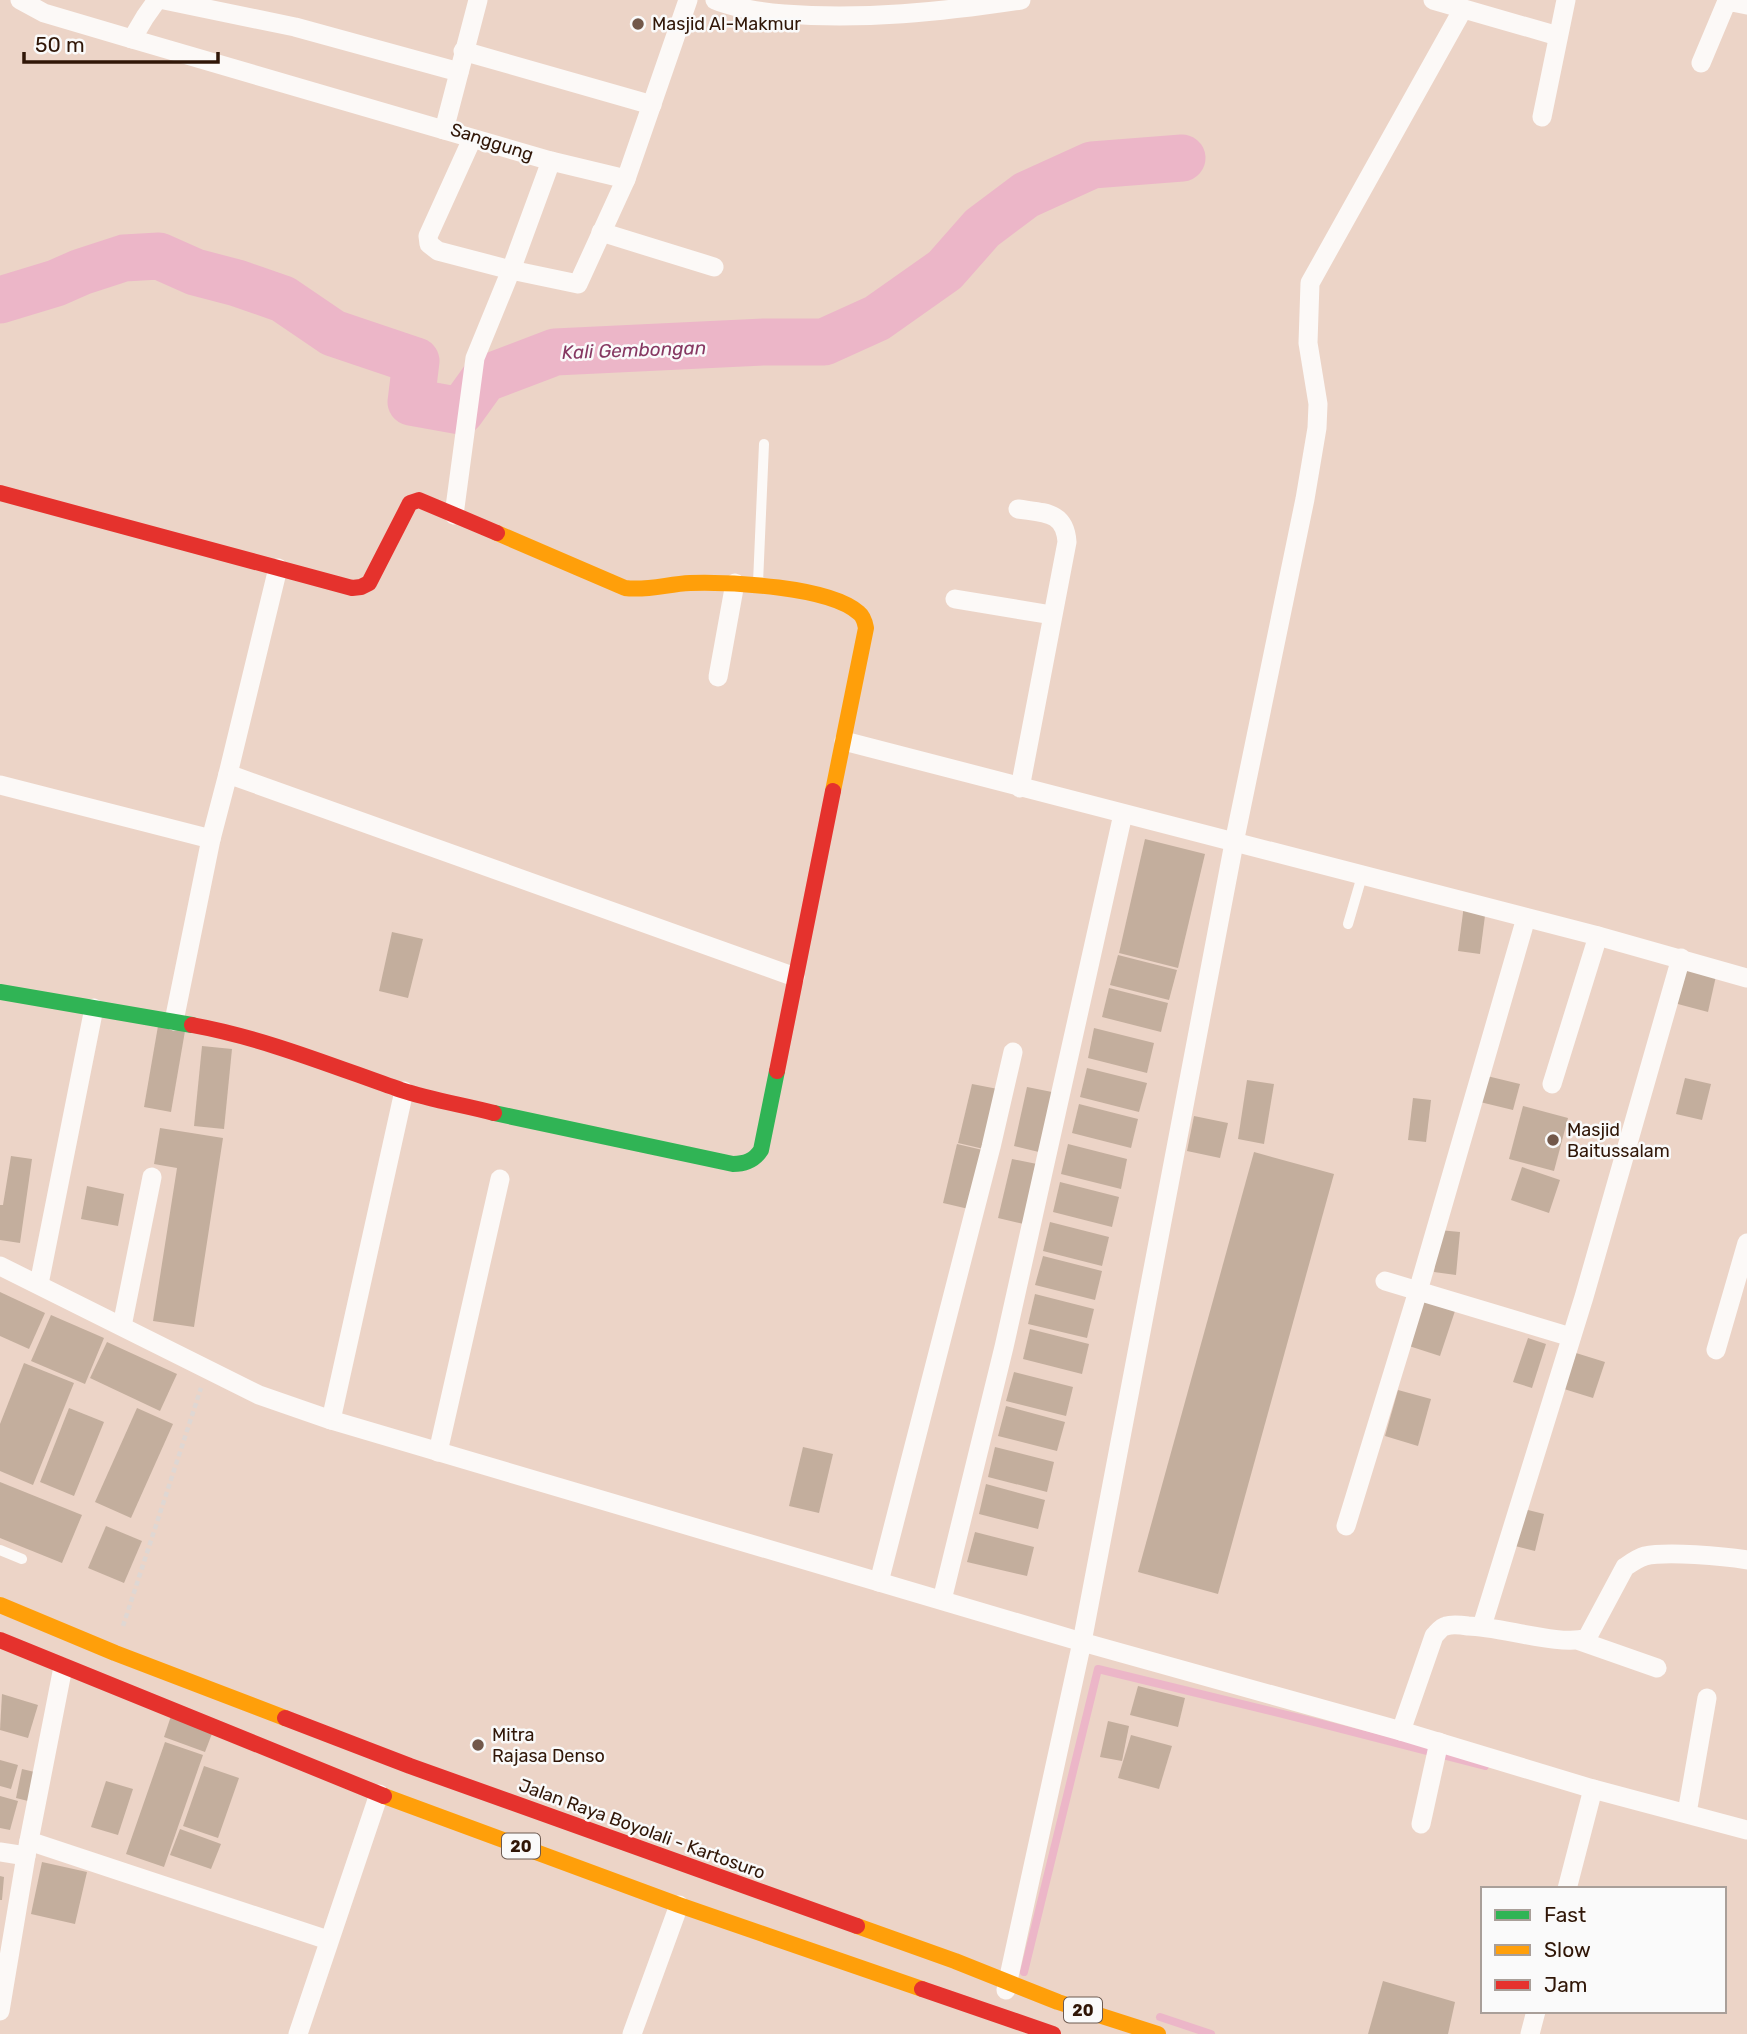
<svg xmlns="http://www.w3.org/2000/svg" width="1747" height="2034" viewBox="0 0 1747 2034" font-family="Rubik,sans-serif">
	<rect width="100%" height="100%" fill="#ecd4c7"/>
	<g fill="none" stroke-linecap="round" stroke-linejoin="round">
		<g stroke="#ecb6c8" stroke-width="8">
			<path d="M1024,1972L1098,1669L1299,1718L1485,1766"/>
			<path d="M1160,2017L1211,2034"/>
		</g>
		<path stroke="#ecb6c8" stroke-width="47" d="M0,300L56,283L81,272L124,258L159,256L195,272L237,283L283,299L333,333L416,361L411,402L461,411L484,379L555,352L764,342H824L877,318L945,270L982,228L1026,195L1092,165L1182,158"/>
	</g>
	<g fill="#c3ae9d">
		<path d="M1145,839L1205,854L1178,968L1119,953Z"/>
		<path d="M1464,905L1486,908L1480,954L1458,951Z"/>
		<path d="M392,932L423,939L408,998L379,991Z"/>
		<path d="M1118,955L1177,970L1169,1000L1110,985Z"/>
		<path d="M1682,968L1716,976L1708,1012L1674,1003Z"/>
		<path d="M1109,988L1168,1003L1161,1032L1102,1017Z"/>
		<path d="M158,1026L185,1031L171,1112L144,1107Z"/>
		<path d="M1094,1028L1154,1043L1147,1073L1088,1058Z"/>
		<path d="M202,1046L232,1049L224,1129L194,1126Z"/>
		<path d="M1087,1068L1147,1083L1139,1112L1080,1097Z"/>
		<path d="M1487,1076L1520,1084L1513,1110L1480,1102Z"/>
		<path d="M1685,1078L1711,1084L1702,1120L1676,1114Z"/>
		<path d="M1247,1080L1274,1084L1264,1144L1238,1139Z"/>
		<path d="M972,1084L1003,1090L988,1150L958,1143Z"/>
		<path d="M1027,1087L1057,1093L1043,1153L1014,1146Z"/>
		<path d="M1413,1098L1431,1100L1426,1142L1408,1140Z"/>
		<path d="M1079,1104L1138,1119L1131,1148L1072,1133Z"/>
		<path d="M1523,1106L1568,1118L1554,1171L1509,1159Z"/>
		<path d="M1194,1116L1228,1123L1220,1158L1187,1151Z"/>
		<path d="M160,1128L223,1138L194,1327L153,1321L177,1168L154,1164Z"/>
		<path d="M957,1144L987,1151L973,1210L943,1203Z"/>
		<path d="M1068,1144L1127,1159L1121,1189L1061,1174Z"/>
		<path d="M1254,1152L1334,1174L1218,1594L1138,1572Z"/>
		<path d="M11,1156L32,1159L20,1243L0,1240V1205H3Z"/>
		<path d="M1012,1159L1042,1165L1028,1225L998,1218Z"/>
		<path d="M1522,1167L1560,1180L1549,1213L1511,1200Z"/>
		<path d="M1060,1182L1119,1197L1112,1227L1053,1212Z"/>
		<path d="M87,1186L124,1194L118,1226L81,1219Z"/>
		<path d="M1050,1222L1109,1237L1102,1266L1043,1251Z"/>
		<path d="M1439,1230L1460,1232L1456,1275L1434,1272Z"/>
		<path d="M1043,1256L1102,1271L1095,1300L1035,1285Z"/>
		<path d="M0,1292L45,1313L29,1349L0,1336Z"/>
		<path d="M1035,1294L1094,1309L1087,1338L1028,1324Z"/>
		<path d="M1423,1301L1455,1311L1440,1356L1409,1346Z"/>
		<path d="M51,1315L104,1338L85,1384L31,1361Z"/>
		<path d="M1030,1329L1089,1344L1082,1374L1023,1359Z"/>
		<path d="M1528,1338L1546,1344L1532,1388L1513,1382Z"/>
		<path d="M107,1342L177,1374L160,1411L90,1378Z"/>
		<path d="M1576,1353L1605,1362L1593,1398L1564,1389Z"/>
		<path d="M24,1363L74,1383L33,1485L0,1471V1424Z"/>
		<path d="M1014,1372L1073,1387L1066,1416L1006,1401Z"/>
		<path d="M1398,1390L1431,1399L1418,1446L1385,1436Z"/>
		<path d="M1006,1406L1065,1422L1057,1451L998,1436Z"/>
		<path d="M69,1408L104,1422L74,1496L40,1482Z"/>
		<path d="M137,1408L173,1424L131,1518L95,1502Z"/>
		<path d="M803,1447L833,1454L819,1513L789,1506Z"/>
		<path d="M995,1447L1054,1462L1047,1492L988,1477Z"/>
		<path d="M0,1482L82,1515L62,1563L0,1538Z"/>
		<path d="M986,1484L1045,1500L1038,1529L979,1514Z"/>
		<path d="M1520,1508L1544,1514L1535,1551L1511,1545Z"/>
		<path d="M106,1526L142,1541L124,1583L88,1568Z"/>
		<path d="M975,1532L1034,1547L1027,1576L967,1562Z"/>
		<path d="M1138,1686L1185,1698L1178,1727L1130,1715Z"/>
		<path d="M2,1694L38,1705L28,1738L0,1730Z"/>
		<path d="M171,1716L213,1731L205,1752L164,1737Z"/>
		<path d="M1108,1721L1129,1726L1122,1761L1100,1757Z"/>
		<path d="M1131,1735L1172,1746L1159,1789L1118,1778Z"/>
		<path d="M165,1742L203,1755L164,1867L126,1854Z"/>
		<path d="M0,1760L18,1765L11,1789L0,1786Z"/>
		<path d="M204,1766L239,1778L218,1838L183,1826Z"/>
		<path d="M22,1769L39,1773L32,1802L16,1798Z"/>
		<path d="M106,1781L133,1789L118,1835L91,1827Z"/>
		<path d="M0,1796L18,1801L10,1830L0,1828Z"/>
		<path d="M180,1829L221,1844L211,1869L170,1855Z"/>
		<path d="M42,1862L87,1872L75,1924L31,1914Z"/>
		<path d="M0,1876L4,1877L2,1900H0Z"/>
		<path d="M1383,1981L1455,2002L1448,2034H1368Z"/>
	</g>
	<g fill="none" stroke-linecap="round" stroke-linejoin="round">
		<path stroke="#dfd7d3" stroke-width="4.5" stroke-dasharray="5 3.5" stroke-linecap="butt" d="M123,1626L201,1388"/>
		<g stroke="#fcf9f7" stroke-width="10">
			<path d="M758,583L764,444"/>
			<path d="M1348,924L1362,876"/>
			<path d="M0,1550L22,1559"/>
		</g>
		<g stroke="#fcf9f7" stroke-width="19">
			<path d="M20,0L44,13L132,39"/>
			<path d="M157,0L145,17L132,39L444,130"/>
			<path d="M164,0L295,27L459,72"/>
			<path d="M478,0L444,130L551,161L626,179"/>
			<path d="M715,0C736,9 762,12 784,14C863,20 942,12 1021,0"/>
			<path d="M1433,0L1558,36"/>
			<path d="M463,51L652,105"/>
			<path d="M1701,63L1727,1L1747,5"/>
			<path d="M1542,117L1566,0"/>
			<path d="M472,139L428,236L429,244L438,251L511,270L578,284L626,179L688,0"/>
			<path d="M601,232L714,267"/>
			<path d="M1018,509C1044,513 1065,511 1067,542L1020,788"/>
			<path d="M454,515L475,358L511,270L551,161"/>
			<path d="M955,599L1052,615"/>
			<path d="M718,677L735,583"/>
			<path d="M844,741L1598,936L1747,978"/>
			<path d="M228,774L278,568"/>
			<path d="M0,785L211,839L228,774L795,977"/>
			<path d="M174,1021L211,839"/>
			<path d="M1552,1084L1598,936"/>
			<path d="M0,1266L259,1395L331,1420L1082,1642L1401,1731L1593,1789L1747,1830"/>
			<path d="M1385,1281L1571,1337"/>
			<path d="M39,1284L94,1008"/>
			<path d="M122,1326L152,1177"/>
			<path d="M1716,1350L1747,1243"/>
			<path d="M331,1420L404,1091"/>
			<path d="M438,1452L500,1179"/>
			<path d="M1346,1526L1418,1291L1526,918"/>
			<path d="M879,1582L991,1147L1013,1052"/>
			<path d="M942,1600L1004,1347L1123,814"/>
			<path d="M1482,1626L1584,1297L1681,958"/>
			<path d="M1580,1641L1657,1668"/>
			<path d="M1401,1731L1434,1636C1438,1632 1441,1627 1446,1626C1452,1624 1461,1625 1468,1626C1499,1626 1561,1647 1587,1638L1625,1567C1631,1563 1638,1558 1645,1556C1666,1551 1724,1556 1747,1560"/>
			<path d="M1687,1813L1707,1698"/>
			<path d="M1421,1824L1439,1742"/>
			<path d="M29,1841L328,1940"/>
			<path d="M0,1852L26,1856"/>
			<path d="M1567,1889L1593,1789"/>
			<path d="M1006,1990L1082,1642L1234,843L1305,499L1317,428L1318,404L1308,343L1310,283L1463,9"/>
			<path d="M0,2011L26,1856L63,1667"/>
			<path d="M298,2034L379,1794"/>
			<path d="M632,2034L679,1905"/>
			<path d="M1530,2034L1536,2011"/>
		</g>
		<g stroke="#30b455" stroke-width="16">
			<path d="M0,992L192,1025"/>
			<path d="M494,1113L733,1164C745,1164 754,1161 761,1150L777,1071"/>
		</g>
		<g stroke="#ff9f0a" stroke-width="16">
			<path d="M497,533L625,588C647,591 668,584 690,583C730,582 829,586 859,613C864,617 865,623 866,628L833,791"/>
			<path d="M0,1605L115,1653L285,1718"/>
			<path d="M384,1796L679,1905L922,1989"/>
			<path d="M857,1926L955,1961L1058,2002L1158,2034"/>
		</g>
		<g stroke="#e5322d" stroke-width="16">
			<path d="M0,493L352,588L361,587L369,583L410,503L419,500L497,533"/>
			<path d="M192,1025C264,1038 332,1066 401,1090C431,1100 464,1105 494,1113"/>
			<path d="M777,1071L833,791"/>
			<path d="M0,1640L384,1796"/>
			<path d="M285,1718L410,1766L857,1926"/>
			<path d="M922,1989L1053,2034"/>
		</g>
	</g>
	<g fill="#72584a" stroke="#fafafa" stroke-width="2.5">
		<circle cx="638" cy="24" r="7"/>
		<circle cx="1553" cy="1140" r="7"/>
		<circle cx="478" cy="1745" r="7"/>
	</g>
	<g text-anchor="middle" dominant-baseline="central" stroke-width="5" stroke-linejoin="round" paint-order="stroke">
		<g fill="#fafafa" stroke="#6d5a50" stroke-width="2">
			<rect x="502" y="1833.5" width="38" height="25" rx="5"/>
			<rect x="1064" y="1997.5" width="38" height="25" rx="5"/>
		</g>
		<g font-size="16" font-weight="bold" fill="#301607">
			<text x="521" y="1846">20</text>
			<text x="1083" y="2010">20</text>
		</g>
		<g font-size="18" fill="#301607" stroke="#fafafa" text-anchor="start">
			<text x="652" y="24">Masjid Al-Makmur</text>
			<text x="1567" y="1130">Masjid<tspan x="1567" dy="21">Baitussalam</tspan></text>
			<text x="492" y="1735">Mitra<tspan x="492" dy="21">Rajasa Denso</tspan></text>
		</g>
		<g font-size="18" fill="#301607" stroke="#fafafa">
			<text transform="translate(492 142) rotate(18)">Sanggung</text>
			<text transform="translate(642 1829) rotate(20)">Jalan Raya Boyolali - Kartosuro</text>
		</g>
		<g font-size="19" font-style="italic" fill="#863862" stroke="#fafafa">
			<text transform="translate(634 350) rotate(-2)">Kali Gembongan</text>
		</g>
	</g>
	<rect x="1481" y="1887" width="245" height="126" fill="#fafafa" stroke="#a99f99" stroke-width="2"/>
	<rect x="1495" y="1910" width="35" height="10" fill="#30b455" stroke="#a99f99" stroke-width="2"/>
	<text x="1544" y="1922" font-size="21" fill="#301607">Fast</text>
	<rect x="1495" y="1945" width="35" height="10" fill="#ff9f0a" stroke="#a99f99" stroke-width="2"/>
	<text x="1544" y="1957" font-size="21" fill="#301607">Slow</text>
	<rect x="1495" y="1980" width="35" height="10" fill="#e5322d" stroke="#a99f99" stroke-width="2"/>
	<text x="1544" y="1992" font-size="21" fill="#301607">Jam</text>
	<path d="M24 52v10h194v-10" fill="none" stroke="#301607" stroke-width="3.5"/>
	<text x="35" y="52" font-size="21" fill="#301607" stroke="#fafafa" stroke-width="5" paint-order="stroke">50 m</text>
</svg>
